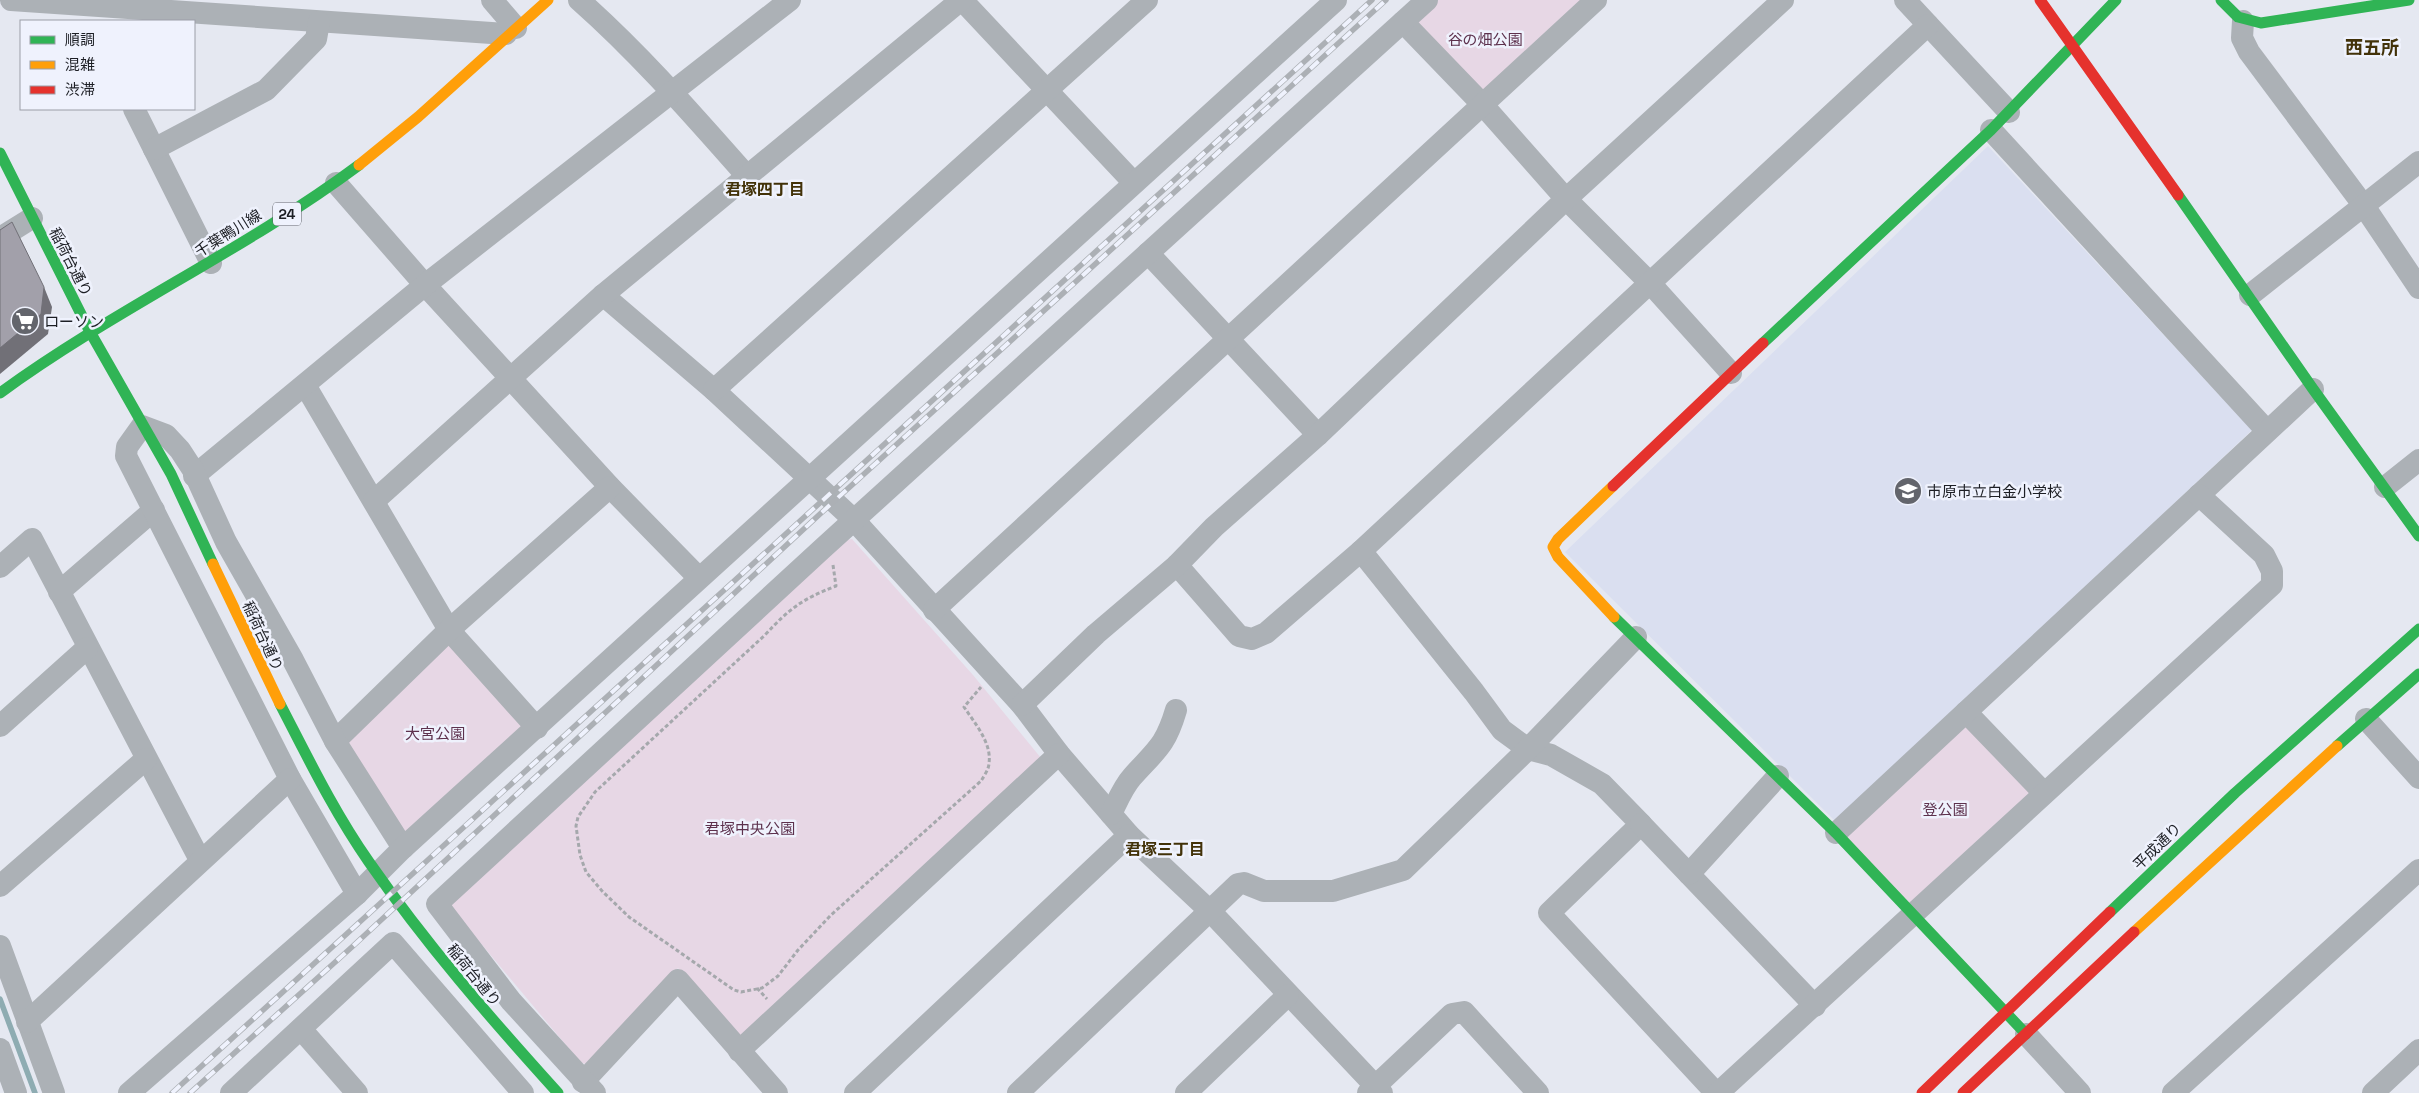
<svg xmlns="http://www.w3.org/2000/svg" width="2419" height="1093" viewBox="0 0 2419 1093" font-family="'Space Grotesk','Noto Sans JP',sans-serif">
	<rect width="100%" height="100%" fill="#e5e8f1"/>
	<path fill="#dadff0" d="M1988,146L2252,430L1836,822L1565,552Z"/>
	<g fill="#e7d7e5">
		<path d="M1438,0H1584L1488,89H1480L1418,27L1419,17Z"/>
		<path d="M852,539L973,675L1041,758L746,1036H737L678,968L592,1065L581,1063L452,909L451,900L846,540Z"/>
		<path d="M449,630L537,728L403,848L335,741Z"/>
		<path d="M1966,712L2044,793L1913,915L1836,833Z"/>
	</g>
	<g fill="none" stroke-linecap="round" stroke-linejoin="round">
		<path stroke="#8eacb2" stroke-width="5.5" d="M0,999L35,1093"/>
		<g stroke="#a5a8ac" stroke-width="3" stroke-dasharray="4 2.5" stroke-linecap="butt">
			<path d="M833,565L836,586C802,599 789,609 765,635L595,792L578,817L576,826L580,855L586,872L603,892L629,917L734,990L741,992L762,988L778,976L798,950L831,915L981,781C984,776 989,769 989,763C992,743 974,722 964,707L981,687"/>
			<path d="M757,988L767,999"/>
		</g>
		<g stroke="#acb1b6" stroke-width="22">
			<path d="M11,0L506,34"/>
			<path d="M492,0L516,28"/>
			<path d="M579,0C640,54 692,114 746,175"/>
			<path d="M962,0L1134,183"/>
			<path d="M1905,0L2009,112"/>
			<path d="M2243,21L2242,38L2249,52L2364,206L2419,288"/>
			<path d="M1403,22L1482,104L1566,199L1650,283L1731,373"/>
			<path d="M134,109L211,263"/>
			<path d="M1991,130L2267,431"/>
			<path d="M154,149L266,90L316,39L319,22"/>
			<path d="M336,183L425,285L610,487L699,578"/>
			<path d="M0,238L32,218"/>
			<path d="M1148,253L1318,435"/>
			<path d="M603,295L714,390L854,520L1022,705L1059,754L1129,835L1211,912L1382,1093"/>
			<path d="M2250,295L2419,162"/>
			<path d="M305,385L449,630L537,728"/>
			<path d="M714,390L1147,0"/>
			<path d="M194,476L425,285L790,0"/>
			<path d="M2385,487L2419,460"/>
			<path d="M374,501L603,295L961,0"/>
			<path d="M1361,551L1474,692L1502,730L1528,749L1551,755L1602,784L1641,824L1549,913L1716,1093"/>
			<path d="M1177,565L1239,636L1252,639L1266,633L1361,551L1928,25"/>
			<path d="M0,567L32,539L200,860"/>
			<path d="M59,592L154,510"/>
			<path d="M934,610L1596,0"/>
			<path d="M1022,705L1096,634L1177,565L1214,527L1318,435L1566,199L1783,0"/>
			<path d="M1966,712L2044,793"/>
			<path d="M2366,719L2419,778"/>
			<path d="M0,726L87,648"/>
			<path d="M335,741L449,630L610,487"/>
			<path d="M1111,814C1117,802 1123,787 1132,777C1156,750 1165,747 1176,710"/>
			<path d="M1641,824L1815,1006"/>
			<path d="M1836,833L2313,389"/>
			<path d="M1689,874L1778,776"/>
			<path d="M0,886L146,759"/>
			<path d="M357,894L290,779L126,456L127,447L142,426L166,435L180,450L193,470L226,542L293,660L335,741L403,848"/>
			<path d="M0,946L54,1093"/>
			<path d="M27,1022L290,779"/>
			<path d="M301,1029L357,1093"/>
			<path d="M2026,1034L2080,1093"/>
			<path d="M0,1049L16,1093"/>
			<path d="M739,1051L1059,754"/>
			<path d="M583,1082L678,980L777,1093"/>
			<path d="M129,1093L357,894L403,848L1336,0"/>
			<path d="M231,1093L393,943L523,1093"/>
			<path d="M595,1093L511,1001L437,904L822,549L1427,0"/>
			<path d="M855,1093L1129,835"/>
			<path d="M1018,1093L1238,884L1244,883L1264,891H1333L1403,870L1528,749L1636,637"/>
			<path d="M1186,1093L1288,995"/>
			<path d="M1368,1093L1452,1014L1464,1012L1538,1093"/>
			<path d="M1718,1093L2272,585V571L2264,555L2199,495"/>
			<path d="M2173,1093L2419,870"/>
			<path d="M2373,1093L2419,1050"/>
		</g>
		<g stroke="#30b455" stroke-width="11">
			<path d="M2221,0L2238,17L2261,23L2409,0"/>
			<path d="M0,153L89,330L171,474L213,564"/>
			<path d="M2178,195L2313,389L2419,536"/>
			<path d="M1763,343L1991,130L2116,0"/>
			<path d="M0,393C115,309 245,250 359,165"/>
			<path d="M1614,617L1836,833L2026,1034"/>
			<path d="M280,704C308,758 334,812 369,862C426,944 491,1019 558,1093"/>
			<path d="M2337,746L2419,674"/>
			<path d="M2110,912L2235,793L2419,629"/>
		</g>
		<g stroke="#ff9f0a" stroke-width="11">
			<path d="M359,165L418,117L548,0"/>
			<path d="M1613,486L1558,539L1553,547L1558,557L1614,617"/>
			<path d="M213,564L280,704"/>
			<path d="M2134,932L2337,746"/>
		</g>
		<g stroke="#e5322d" stroke-width="11">
			<path d="M2040,0L2178,195"/>
			<path d="M1613,486L1763,343"/>
			<path d="M1922,1093L2110,912"/>
			<path d="M1963,1093L2134,932"/>
		</g>
		<defs>
			<g id="rail">
				<path d="M172,1093L1372,0"/>
				<path d="M190,1093L353,946L820,514L1386,0"/>
			</g>
		</defs>
		<use href="#rail" stroke="#acb0b5" stroke-width="5.5"/>
		<use href="#rail" stroke="#eff2fd" stroke-width="4" stroke-dasharray="11" stroke-linecap="butt"/>
	</g>
	<path fill="#717077" d="M44,287L52,307L48,334L0,374V348Z"/>
	<path fill="#a2a0aa" stroke="#717077" d="M12,222L44,287L41,314L0,348V230Z"/>
	<defs>
		<symbol id="supermarket-disc" viewBox="-11 -11 22 22"><circle r="9.5" fill="#63656c" stroke="#eff2fd"/><path d="M-6-5.5h2.5l.6 2H6L4.5 2H-2.5L-4.4-4H-6ZM-1.5 3.2a1.3 1.3 0 1 0 .1 0ZM3 3.2a1.3 1.3 0 1 0 .1 0Z" fill="#fff"/></symbol>
		<symbol id="school-disc" viewBox="-11 -11 22 22"><circle r="9.5" fill="#63656c" stroke="#eff2fd"/><path d="M0-5L7-2L0 1L-7-2ZM-4 1L0 2.5L4 1V4Q0 6-4 4Z" fill="#fff"/></symbol>
	</defs>
	<g fill-rule="evenodd">
		<use href="#supermarket-disc" x="9" y="305" width="32" height="32"/>
		<use href="#school-disc" x="1892" y="475" width="32" height="32"/>
	</g>
	<g text-anchor="middle" dominant-baseline="central" stroke-width="5" stroke-linejoin="round" paint-order="stroke">
		<rect fill="#eff2fd" stroke="#5c5e66" stroke-width="1" x="273" y="202.5" width="28" height="23" rx="4"/>
		<g font-size="14" font-weight="bold" fill="#1d1f25">
			<text x="287" y="214">24</text>
		</g>
		<g font-size="15" fill="#5d314d" stroke="#eff2fd">
			<text x="1485" y="39">谷の畑公園</text>
			<text x="435" y="733">大宮公園</text>
			<text x="1945" y="809">登公園</text>
			<text x="750" y="828">君塚中央公園</text>
		</g>
		<g font-size="15" fill="#1d1f25" stroke="#eff2fd">
			<text transform="translate(228 233) rotate(-32)">千葉鴨川線</text>
			<text transform="translate(71 262) rotate(63)">稲荷台通り</text>
			<text transform="translate(263 636) rotate(65)">稲荷台通り</text>
			<text transform="translate(2157 846) rotate(-44)">平成通り</text>
			<text transform="translate(474 975) rotate(51)">稲荷台通り</text>
		</g>
		<g font-size="15" fill="#1d1f25" stroke="#eff2fd" text-anchor="start">
			<text x="44" y="321">ローソン</text>
			<text x="1927" y="491">市原市立白金小学校</text>
		</g>
		<g font-size="16" font-weight="bold" fill="#423209" stroke="#eff2fd">
			<text x="765" y="189">君塚四丁目</text>
			<text x="1165" y="849">君塚三丁目</text>
		</g>
		<g font-size="18" font-weight="bold" fill="#423209" stroke="#eff2fd">
			<text x="2372" y="47">西五所</text>
		</g>
	</g>
	<rect x="20" y="20" width="175" height="90" fill="#eff2fd" stroke="#9b9ea7"/>
	<rect x="30" y="36" width="25" height="8" fill="#30b455" stroke="#9b9ea7"/>
	<text x="65" y="45" font-size="15" fill="#1d1f25">順調</text>
	<rect x="30" y="61" width="25" height="8" fill="#ff9f0a" stroke="#9b9ea7"/>
	<text x="65" y="70" font-size="15" fill="#1d1f25">混雑</text>
	<rect x="30" y="86" width="25" height="8" fill="#e5322d" stroke="#9b9ea7"/>
	<text x="65" y="95" font-size="15" fill="#1d1f25">渋滞</text>
</svg>
